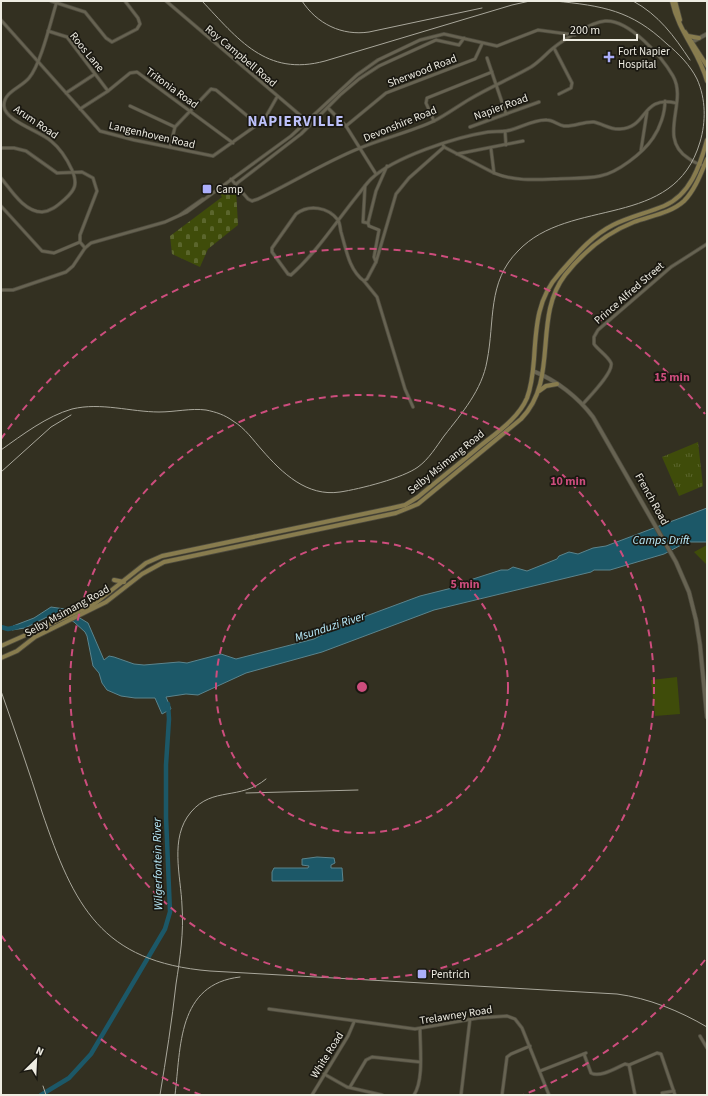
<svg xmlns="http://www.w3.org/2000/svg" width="708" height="1096" viewBox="0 0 708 1096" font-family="'Source Sans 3',sans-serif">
	<defs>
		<pattern id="grass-tufts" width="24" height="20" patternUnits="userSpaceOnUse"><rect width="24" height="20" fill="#3f4c0a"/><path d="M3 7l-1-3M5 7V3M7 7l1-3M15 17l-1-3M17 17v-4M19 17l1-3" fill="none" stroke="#5b662d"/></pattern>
		<pattern id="cemetery-stones" width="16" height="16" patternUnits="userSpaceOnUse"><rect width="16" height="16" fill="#3f4c0a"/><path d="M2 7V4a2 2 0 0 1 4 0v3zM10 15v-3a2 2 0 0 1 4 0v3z" fill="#5b662d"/></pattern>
	</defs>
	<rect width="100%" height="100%" fill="#333021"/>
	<path fill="url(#grass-tufts)" d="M698,442L703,486L679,496L662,457Z"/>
	<path fill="url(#cemetery-stones)" d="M231,185L236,189L238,225L208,249L200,267L172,254L170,236L222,197L220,194Z"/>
	<g fill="#3f4c0a">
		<path d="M707,545V565L694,552Z"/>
		<path d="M677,677L680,714L655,716L651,680Z"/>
	</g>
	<g fill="#1c5868" stroke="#5b848d">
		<path d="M707,508V542H687L664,554L610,570H594L591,572L434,610L322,652L246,673L198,695L186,694L166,697L171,709L162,714L155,698H135L121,696L107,690L102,683L99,673L93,666L87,636L85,632L74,622L61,615L53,614L25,628L12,630L13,626L34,618L51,607L65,609L88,623L104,660L109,656L114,657L134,664L144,665L179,662L187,663L221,654L236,659L314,639L354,618L358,619L420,596L460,586L470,580L501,570H508L513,567L527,571L557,559L559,556L569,552L578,554L593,548L606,546Z"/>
		<path d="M317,857L334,858L335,863L331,865V868H342L343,881H272V872L274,868H308L309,866L302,865V859Z"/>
	</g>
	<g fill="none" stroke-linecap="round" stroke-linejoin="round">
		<g stroke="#1c5868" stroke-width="4.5">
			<path d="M1,627L8,629L17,627"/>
			<path d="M41,1095L69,1078L91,1054L165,929L170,912L166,817V765L169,719L168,704"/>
		</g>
		<defs>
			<g id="minor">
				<path d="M51,1L85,12L106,38L112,42L137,29L140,24L138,18L125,1"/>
				<path d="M166,1L307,121"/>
				<path d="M1,20L100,131L134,140L213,156L264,120L277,97"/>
				<path d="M48,31L67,37L108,91"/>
				<path d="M554,48L572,83L571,88L559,94"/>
				<path d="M487,58L506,114"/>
				<path d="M66,93L95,74"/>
				<path d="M130,106L175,127"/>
				<path d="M328,108L346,126L376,174"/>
				<path d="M80,109L108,91L130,73L137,72L233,143"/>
				<path d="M434,121L426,103L427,98L492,72"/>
				<path d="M346,126L386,93L475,59L482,44"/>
				<path d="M470,127L539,102"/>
				<path d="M505,131L506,145"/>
				<path d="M170,147L175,127L211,89L216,90L257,124"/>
				<path d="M444,147L494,173L491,149"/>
				<path d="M1,148H14L26,151L57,173L82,172L93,178L97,191L80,235V242L85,248"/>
				<path d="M641,150L647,112"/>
				<path d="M457,154L523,141"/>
				<path d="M387,166L376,191L368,223L369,226L379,230L374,257L376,262L367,279L364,281C349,270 346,249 341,232C340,228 340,223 338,220C328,207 309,204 296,214L272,248V252L288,274L291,275C317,252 336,222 357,196C362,190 366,184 371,179C394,157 456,137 488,132C494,131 500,132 506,131C519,129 533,119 547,120C553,120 558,125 564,126C574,127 584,121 594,122C603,124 611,130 620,129C648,128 641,95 676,103"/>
				<path d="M494,173C513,181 534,180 554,179C569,178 585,179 600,176C617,173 643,153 653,138C660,128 665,113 665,101"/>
				<path d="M1,178C11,190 24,212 42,212C52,211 58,205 65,199C75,190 78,184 72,170C67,159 61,149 51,141C40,131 5,121 4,106C3,92 22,87 29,78C41,64 51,20 57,1"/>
				<path d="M231,179L248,199L252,201L258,199C292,183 325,162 360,148C384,138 410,132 434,121C446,115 458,106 470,99C490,87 512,78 531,67C539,62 545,55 552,49C563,40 591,22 605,21C629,19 662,57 673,76C688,102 657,138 688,158C693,162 700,165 707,166"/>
				<path d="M236,184L301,134L340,95L359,79L379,66L436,40L459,45L464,38"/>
				<path d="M365,186L363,222L368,223"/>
				<path d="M1,206L42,251L54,253L80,242"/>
				<path d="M180,215L203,199"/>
				<path d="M376,262L396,194L409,178L444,147L443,145"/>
				<path d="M364,281L377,297L405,389L413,407"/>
				<path d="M1,290H13L66,272L73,266L85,248L91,243L165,222L187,212L291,136L357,75L378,60L420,40L444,34L497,46L538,30L575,35"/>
				<path d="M583,404C589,397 614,372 611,363C608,356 598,350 594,344V337L598,330L671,267L707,244"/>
				<path d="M269,1009L415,1029L478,1018L507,1016L515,1019L522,1028L549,1095"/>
				<path d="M700,1036L707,1048"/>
				<path d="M584,1054L591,1073C600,1078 616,1068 625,1064L629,1065"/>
				<path d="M629,1065L657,1053L661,1054L675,1095"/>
				<path d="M629,1065L635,1095"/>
				<path d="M540,1071L586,1053"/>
				<path d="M324,1074L347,1087L382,1095"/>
				<path d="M350,1087L366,1060L372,1057L420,1062"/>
				<path d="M662,1093L674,1091"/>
				<path d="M312,1095L348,1036L354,1022"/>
				<path d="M414,1095C424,1080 420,1047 420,1029"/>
				<path d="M461,1095L470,1019"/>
				<path d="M502,1095L507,1057L511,1054L530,1046"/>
			</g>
			<g id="tertiary">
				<path d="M690,43L707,34"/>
				<path d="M533,371C556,380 578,397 593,417L676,562L689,592L696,620L700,645L707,717"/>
			</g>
			<g id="secondary">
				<path d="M672,1C679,33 699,51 707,81"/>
				<path d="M675,1L680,20"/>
				<path d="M685,32L707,66"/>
				<path d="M688,36L699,38"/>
				<path d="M539,391L546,386L557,384"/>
				<path d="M114,580L124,582"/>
				<path d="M1,646L93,605L146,563L162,556L392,508L405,505L418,497C438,480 459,464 479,447C496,433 518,419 527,398C532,385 533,372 534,359C536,328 537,298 559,274C575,256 591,236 613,225C629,217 647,213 664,206C690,195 700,166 707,140"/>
				<path d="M1,658L17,651L35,637L106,602L142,574L164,562L396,513L418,504L521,419C560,379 532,318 565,275C584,251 606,233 634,222C650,216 671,213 684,201C695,190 701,173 707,159"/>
			</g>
		</defs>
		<use href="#minor" stroke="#4e4b3e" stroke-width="4"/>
		<use href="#tertiary" stroke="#4e4b3e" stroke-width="5"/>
		<use href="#secondary" stroke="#4e4b3e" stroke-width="5.5"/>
		<use href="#minor" stroke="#676352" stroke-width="2.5"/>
		<use href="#tertiary" stroke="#676352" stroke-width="3.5"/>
		<use href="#secondary" stroke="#887c4e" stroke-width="4"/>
		<g stroke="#a9a79b" stroke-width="1">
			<path d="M202,1C238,39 266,77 325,61L512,5L530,1"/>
			<path d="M302,1C317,24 342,36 369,32L482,8"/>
			<path d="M633,1C659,15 674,36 690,60"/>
			<path d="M1,450C22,435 47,416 72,409C101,402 131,412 159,412C175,412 191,408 206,410C216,412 225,415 233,421C245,428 253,440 262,450C282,473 307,497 340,492C360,489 403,478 418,467C429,459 436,447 444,436C462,413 482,390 487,361C495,321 487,282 518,251C570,196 674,231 700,142C706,122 706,99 697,79C690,65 679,54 667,44C631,10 603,6 555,1"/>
			<path d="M1,472L51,427L71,415"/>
			<path d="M1,691C15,731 29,771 42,812C74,906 101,962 210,971L617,994C648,998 680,1011 707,1027"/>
			<path d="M246,793L358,790"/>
			<path d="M43,1086L46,1095"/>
			<path d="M160,1095C166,1058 172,1021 176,984C180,958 184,932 182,906C181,876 169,838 191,812C213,786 240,801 266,779"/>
			<path d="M175,1095C181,1047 177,984 240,977"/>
		</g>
	</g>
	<g fill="none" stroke="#cd4d7d" stroke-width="2" stroke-dasharray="7 5">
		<circle cx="362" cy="687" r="146"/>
		<circle cx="362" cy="687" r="292"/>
		<path d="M705 960A438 438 0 0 1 523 1095M201 1095A438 438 0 0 1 1 935M1 439A438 438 0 0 1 705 414"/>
	</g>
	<g fill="#acaffb" stroke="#1a1811" stroke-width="1.5">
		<path d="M607 51h4v4h4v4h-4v4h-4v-4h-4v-4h4z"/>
		<rect x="202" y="184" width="10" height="10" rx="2"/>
		<rect x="417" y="969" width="10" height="10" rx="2"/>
	</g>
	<g text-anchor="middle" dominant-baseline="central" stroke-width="3.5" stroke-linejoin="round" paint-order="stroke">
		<g font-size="11" fill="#eeece2" stroke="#1a1811" text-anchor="start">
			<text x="618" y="51">Fort Napier<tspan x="618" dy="13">Hospital</tspan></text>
			<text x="216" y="189">Camp</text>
			<text x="431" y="974">Pentrich</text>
		</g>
		<g font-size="11" fill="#eeece2" stroke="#1a1811">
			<text transform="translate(87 52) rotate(51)">Roos Lane</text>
			<text transform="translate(241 56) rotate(40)">Roy Campbell Road</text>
			<text transform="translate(422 71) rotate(-21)">Sherwood Road</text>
			<text transform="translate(172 88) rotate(36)">Tritonia Road</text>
			<text transform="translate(501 107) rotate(-20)">Napier Road</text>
			<text transform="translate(36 122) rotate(34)">Arum Road</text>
			<text transform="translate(400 124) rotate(-22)">Devonshire Road</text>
			<text transform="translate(152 135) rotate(13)">Langenhoven Road</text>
			<text transform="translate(629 293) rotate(-41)">Prince Alfred Street</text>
			<text transform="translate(446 462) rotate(-39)">Selby Msimang Road</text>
			<text transform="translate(652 499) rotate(61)">French Road</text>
			<text transform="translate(67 611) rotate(-29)">Selby Msimang Road</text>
			<text transform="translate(456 1015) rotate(-9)">Trelawney Road</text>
			<text transform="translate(327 1055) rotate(-58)">White Road</text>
		</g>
		<g font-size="12" font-style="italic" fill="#b9ebfb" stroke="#1a1811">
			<text x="661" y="540">Camps Drift</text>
			<text transform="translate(330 627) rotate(-18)">Msunduzi River</text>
			<text transform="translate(158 864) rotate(-91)">Wilgerfontein River</text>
		</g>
		<g font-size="15" font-weight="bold" letter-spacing="1" fill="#bdc1fa" stroke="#1a1811">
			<text x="296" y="121">NAPIERVILLE</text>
		</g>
	</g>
	<circle cx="362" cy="687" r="6" fill="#cd4d7d" stroke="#1a1811" stroke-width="2"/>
	<g font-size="12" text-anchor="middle" font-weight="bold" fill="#cd4d7d" stroke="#1a1811" stroke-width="3.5" stroke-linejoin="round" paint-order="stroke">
		<text x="672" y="381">15 min</text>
		<text x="568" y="485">10 min</text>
		<text x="465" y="588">5 min</text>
	</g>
	<rect width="708" height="1096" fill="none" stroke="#eeece2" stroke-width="4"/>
	<g transform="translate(36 1060) rotate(24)" stroke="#1a1811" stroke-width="3" paint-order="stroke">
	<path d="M0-3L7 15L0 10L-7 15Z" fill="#eeece2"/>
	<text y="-6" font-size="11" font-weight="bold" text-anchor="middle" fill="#eeece2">N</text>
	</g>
	<path d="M564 34v6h73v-6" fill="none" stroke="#eeece2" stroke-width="2"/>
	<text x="570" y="34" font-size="12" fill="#eeece2" stroke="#1a1811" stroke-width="3" paint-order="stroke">200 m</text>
</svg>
